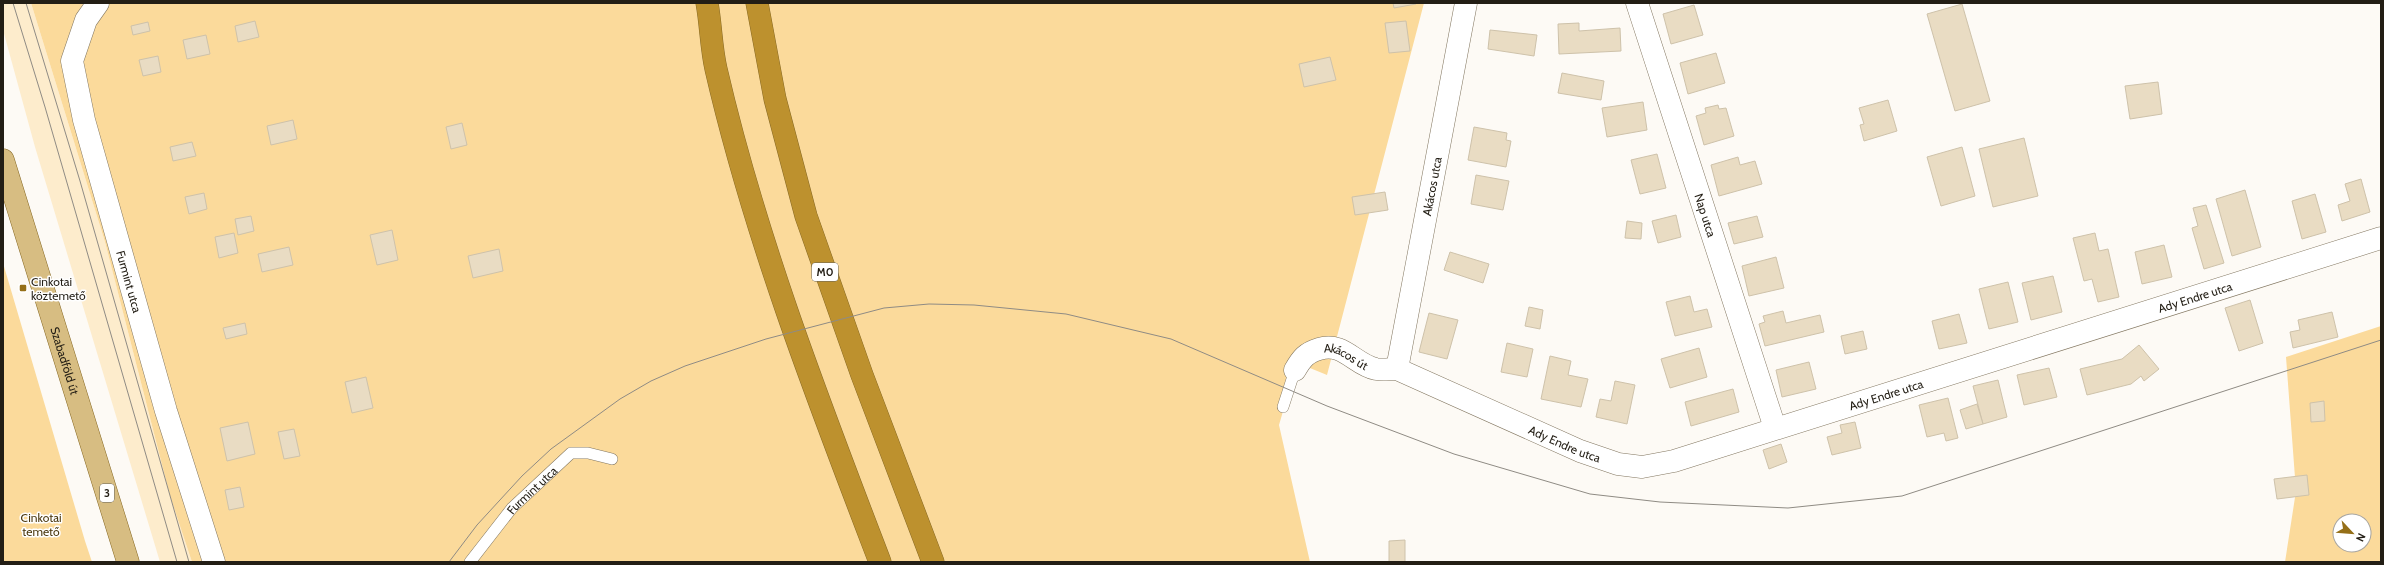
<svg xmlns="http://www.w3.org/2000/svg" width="2384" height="565" viewBox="0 0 2384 565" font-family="Cabin,sans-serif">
	<rect width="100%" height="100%" fill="#fdfaf5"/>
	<path fill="#fdeccc" d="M3,3H31L105,242L170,496L192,562H160L35,147L3,30Z"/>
	<g fill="#fbda9b" fill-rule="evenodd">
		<path d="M31,3H1424L1327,375L1305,366L1295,370L1279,425L1310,562H192L170,496L105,242Z"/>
		<path d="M3,263L85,541L92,562H3Z"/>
		<path d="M2381,326V562H2285L2296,491L2286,357ZM2340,521H2364V545H2340Z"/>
	</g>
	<g fill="#e9dcc3" stroke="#cec2aa">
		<path d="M1393,3H1415L1416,4L1394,8Z"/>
		<path d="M1962,4L1990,101L1955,111L1927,14Z"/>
		<path d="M1694,5L1703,35L1671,44L1663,14Z"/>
		<path d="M255,21L259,37L238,42L235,26Z"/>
		<path d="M1406,21L1410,51L1389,53L1385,23Z"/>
		<path d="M148,22L150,31L133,35L131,26Z"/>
		<path d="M1579,23V31L1620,28L1621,51L1559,54L1558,24Z"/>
		<path d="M1490,30L1537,35L1534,56L1488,49Z"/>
		<path d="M206,35L210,54L187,59L183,40Z"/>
		<path d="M1716,53L1725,83L1688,94L1680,63Z"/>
		<path d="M158,56L161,72L143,76L139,60Z"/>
		<path d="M1330,57L1336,80L1304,87L1299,64Z"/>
		<path d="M1562,73L1604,81L1601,100L1558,93Z"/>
		<path d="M2158,82L2162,114L2130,119L2125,86Z"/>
		<path d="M1888,100L1897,131L1864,141L1860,125L1864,124L1859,108Z"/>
		<path d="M1643,102L1647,130L1607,137L1602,108Z"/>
		<path d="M1718,105L1719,109L1726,108L1734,136L1704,145L1696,116L1706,113L1705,108Z"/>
		<path d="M293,120L297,139L271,145L267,126Z"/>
		<path d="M462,123L467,145L451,149L446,127Z"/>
		<path d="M1474,127L1507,133L1506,140L1511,141L1506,167L1468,160Z"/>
		<path d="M2024,138L2038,196L1993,207L1979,149Z"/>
		<path d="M192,142L196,156L173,161L170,147Z"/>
		<path d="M1962,147L1975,196L1941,206L1927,157Z"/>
		<path d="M1657,154L1666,188L1640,194L1631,160Z"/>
		<path d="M1738,157L1740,165L1755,161L1762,184L1719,196L1711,165Z"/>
		<path d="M1476,175L1509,181L1503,210L1471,204Z"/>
		<path d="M2361,179L2370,212L2342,221L2338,205L2350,201L2345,184Z"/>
		<path d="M2245,190L2261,247L2232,256L2216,199Z"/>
		<path d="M1385,192L1388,210L1355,215L1352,197Z"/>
		<path d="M204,193L207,209L189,214L185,197Z"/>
		<path d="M2315,194L2326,232L2302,239L2292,201Z"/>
		<path d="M2206,205L2224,263L2204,269L2192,228L2198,226L2193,208Z"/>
		<path d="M1676,215L1681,237L1658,243L1652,221Z"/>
		<path d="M251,216L254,231L238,235L235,219Z"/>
		<path d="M1757,216L1763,237L1734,244L1728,223Z"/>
		<path d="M1627,221L1642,223L1641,239L1625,238Z"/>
		<path d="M392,230L398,260L377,265L370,235Z"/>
		<path d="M234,233L238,253L219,258L215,237Z"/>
		<path d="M2095,233L2099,251L2108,249L2119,297L2098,302L2092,279L2084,281L2073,238Z"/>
		<path d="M2164,245L2172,277L2142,284L2135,252Z"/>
		<path d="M289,247L293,265L262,272L258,254Z"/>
		<path d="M499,249L503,271L473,278L468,256Z"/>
		<path d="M1450,252L1489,264L1483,283L1444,270Z"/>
		<path d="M1776,257L1784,288L1749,296L1742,266Z"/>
		<path d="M2053,276L2062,312L2031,320L2022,283Z"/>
		<path d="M2008,282L2018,322L1989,329L1979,289Z"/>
		<path d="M1690,296L1694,312L1707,309L1712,327L1675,336L1666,302Z"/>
		<path d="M2250,300L2263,343L2239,351L2225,308Z"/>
		<path d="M1529,307L1543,310L1540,329L1525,326Z"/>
		<path d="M1783,311L1786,323L1820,315L1824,332L1765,346L1759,324L1765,322L1763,316Z"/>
		<path d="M2332,312L2338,337L2293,348L2290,332L2300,330L2298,320Z"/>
		<path d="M1429,313L1458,320L1447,359L1419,352Z"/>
		<path d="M1959,314L1967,343L1939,349L1932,321Z"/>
		<path d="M245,323L247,334L226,339L223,328Z"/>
		<path d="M1863,331L1867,349L1845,354L1841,336Z"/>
		<path d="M1507,343L1533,349L1527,377L1501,372Z"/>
		<path d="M2139,345L2159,369L2144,381L2141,376L2131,384L2087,395L2080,369L2122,359Z"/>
		<path d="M1699,348L1707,377L1670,388L1661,359Z"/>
		<path d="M1550,356L1571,361L1568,375L1588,379L1581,407L1541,399Z"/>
		<path d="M1809,362L1816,389L1782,397L1776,370Z"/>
		<path d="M2049,368L2057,397L2024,405L2017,375Z"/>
		<path d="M366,377L373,408L352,413L345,382Z"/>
		<path d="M1998,380L2007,417L1983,424L1973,386Z"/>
		<path d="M1615,381L1635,385L1627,424L1596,417L1600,399L1611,401Z"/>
		<path d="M1733,389L1739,412L1691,426L1685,402Z"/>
		<path d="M1948,398L1958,438L1946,441L1944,433L1927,437L1919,405Z"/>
		<path d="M2324,401L2325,421L2311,422L2310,403Z"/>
		<path d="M1977,404L1983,424L1966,429L1960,410Z"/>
		<path d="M248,422L255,454L227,461L220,428Z"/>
		<path d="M1855,422L1861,448L1832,455L1827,437L1842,433L1840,425Z"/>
		<path d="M294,429L300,456L284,459L278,432Z"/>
		<path d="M1781,444L1787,462L1769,469L1763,450Z"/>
		<path d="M2307,475L2309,495L2277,499L2274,479Z"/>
		<path d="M240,487L244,507L229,510L225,490Z"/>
		<path d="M1405,540V562H1389V541Z"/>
	</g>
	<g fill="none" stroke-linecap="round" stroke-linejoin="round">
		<defs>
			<g id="lane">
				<path d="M1283,407L1295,370"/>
				<path id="s1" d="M470,562L512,508L571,453H588L612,459"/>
			</g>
			<g id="street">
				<path id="s2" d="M98,3L86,20L72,61L84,120L166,411L214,562"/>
				<path id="s3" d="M1637,3L1775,428"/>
				<path id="s4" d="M1397,369L1466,3"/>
				<path id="s5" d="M1295,370C1302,358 1306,353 1319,349C1343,341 1355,365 1376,369C1382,370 1390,369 1397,369L1580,451L1618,464L1642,467L1674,461L2381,238"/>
			</g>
			<g id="primary">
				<path id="s6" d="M3,160L128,562"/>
			</g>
			<g id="highway">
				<path d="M707,3C711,25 711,47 716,69C755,238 818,400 880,562"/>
				<path d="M757,3L775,99L806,216L862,375L933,562"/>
			</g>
		</defs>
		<use href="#lane" stroke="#837761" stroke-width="12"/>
		<use href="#street" stroke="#837761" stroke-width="23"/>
		<use href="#primary" stroke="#876925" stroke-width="23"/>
		<use href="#highway" stroke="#876925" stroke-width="23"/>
		<use href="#lane" stroke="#fff" stroke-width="11"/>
		<use href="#street" stroke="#fff" stroke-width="22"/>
		<use href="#primary" stroke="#d7bd82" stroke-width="22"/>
		<use href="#highway" stroke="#bd912e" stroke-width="22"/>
		<g stroke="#8f8b84" stroke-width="1">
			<path d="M13,3L45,107L177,562"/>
			<path d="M26,3L80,181L189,562"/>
			<path d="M449,562L477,525L522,476L551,449L620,399L651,381L685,366L766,339L884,308L929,304L974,305L1066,314L1171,339L1327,406L1454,454L1590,494L1660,502L1788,508L1902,496L2381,340"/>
		</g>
	</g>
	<rect fill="#956f18" stroke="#fff" stroke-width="1.5" x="19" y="284" width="8" height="8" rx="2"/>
	<g text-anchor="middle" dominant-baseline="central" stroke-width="3" stroke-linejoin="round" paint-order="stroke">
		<g fill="#fff" stroke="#65625b" stroke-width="1">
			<rect x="812" y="263" width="26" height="18" rx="3"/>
			<rect x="100" y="484" width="14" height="18" rx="3"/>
		</g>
		<g font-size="11" font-weight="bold" fill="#231e15">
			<text x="825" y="272">M0</text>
			<text x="107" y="493">3</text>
		</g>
		<g font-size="12" fill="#231e15" stroke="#fff">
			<text stroke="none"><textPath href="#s4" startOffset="186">Akácos utca</textPath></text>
			<text stroke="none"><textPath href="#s3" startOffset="223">Nap utca</textPath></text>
			<text stroke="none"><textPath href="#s2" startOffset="292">Furmint utca</textPath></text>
			<text stroke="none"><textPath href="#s5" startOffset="960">Ady Endre utca</textPath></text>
			<text stroke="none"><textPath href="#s5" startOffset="62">Akácos út</textPath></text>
			<text stroke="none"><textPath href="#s6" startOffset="210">Szabadföld út</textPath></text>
			<text stroke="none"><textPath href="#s5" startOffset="636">Ady Endre utca</textPath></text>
			<text stroke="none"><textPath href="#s5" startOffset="300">Ady Endre utca</textPath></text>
			<text stroke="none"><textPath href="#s1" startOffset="95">Furmint utca</textPath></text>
		</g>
		<g font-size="12" fill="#231e15" stroke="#fff" text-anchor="start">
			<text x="31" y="281">Cinkotai<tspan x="31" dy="14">köztemető</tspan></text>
		</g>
		<g font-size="12" fill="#4a370d" stroke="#fff">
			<text x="41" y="517">Cinkotai<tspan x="41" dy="14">temető</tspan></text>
		</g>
	</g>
	<rect width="2384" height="565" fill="none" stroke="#231e15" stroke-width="8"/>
	<g transform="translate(2352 533) rotate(116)"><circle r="19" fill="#ffffff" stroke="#a7a5a1"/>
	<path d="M0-3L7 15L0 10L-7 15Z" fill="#956f18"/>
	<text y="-6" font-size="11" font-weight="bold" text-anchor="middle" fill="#231e15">N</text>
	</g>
</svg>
